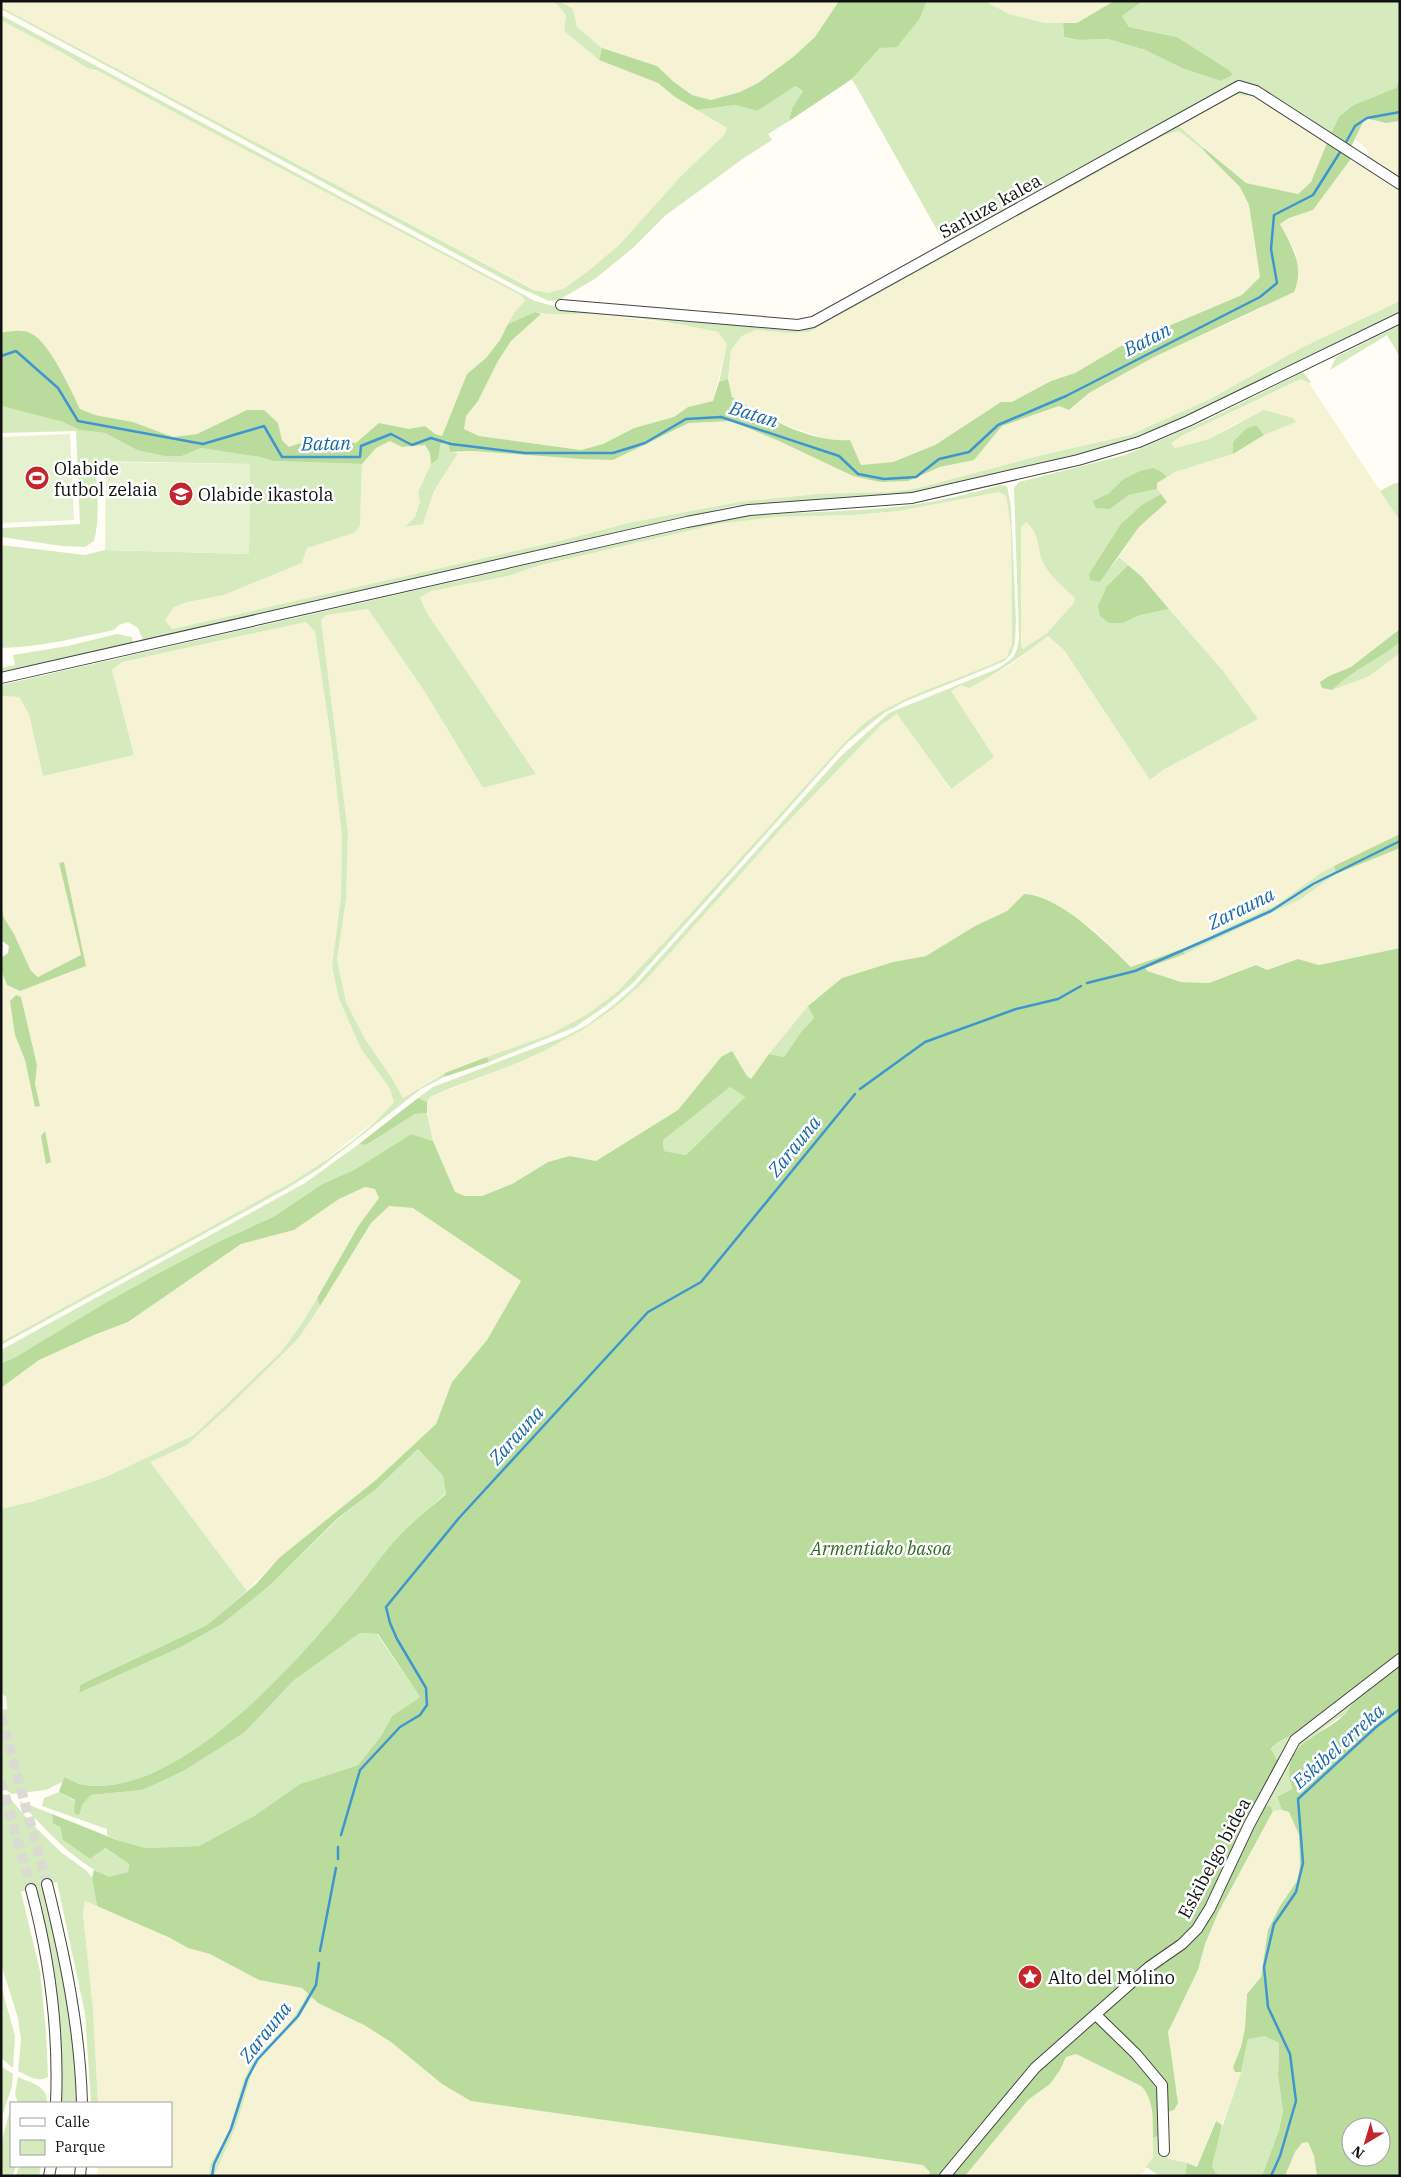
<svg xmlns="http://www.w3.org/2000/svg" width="1401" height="2177" viewBox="0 0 1401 2177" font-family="'IBM Plex Serif',serif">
	<rect width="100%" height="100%" fill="#fffdf5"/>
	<g fill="#f6f3d4" fill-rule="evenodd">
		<path d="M1,1H551L556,3L566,15L564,31L599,60L658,83L675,97L727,128L724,135L681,176L620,244L592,268L565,288L549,293L535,290L1,7Z"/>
		<path d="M559,1H839L815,37L793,57L758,83L740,92L711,100L692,95L674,82L657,66L602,48L577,27L572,9Z"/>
		<path d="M985,1H1114L1077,23H1045L1009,14Z"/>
		<path d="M1,20L42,41L86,67L94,71L97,70L155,102L522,296L525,301L516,310L500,340L486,358L467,374L442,436L435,434L425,426L409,429L380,423L356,443L322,440L303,442L289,447L282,440L278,423L247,410L197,434L173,437L133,422L95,415L80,409L67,383L46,348L32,334L12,331L1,333Z"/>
		<path d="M1232,95L1254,96L1327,143L1311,182L1298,194L1246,183L1179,126Z"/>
		<path d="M1365,118L1386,123L1400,121V178L1369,157L1367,149L1355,139Z"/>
		<path d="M1179,131L1203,150L1240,187L1249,205L1260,277L1242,295L1121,346L1075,373L1051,381L1012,402H1001L935,445L893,462L861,465L850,440L832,441L796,429L764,416L732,397L728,379L731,350L742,336L756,330L788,333L809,332L1165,135Z"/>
		<path d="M1350,160L1381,176L1400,191V301L1301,348L1212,398L1130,435L1042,455L918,488L892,492L739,502L633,522L559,541L172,629L165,620L174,607L187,602L224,595L302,563L307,548L354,533L360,525L362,464L376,448L390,441L402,447L425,445L430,452L431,464L418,492L420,502L415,517L406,527L423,524L434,491L458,453L473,451L580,459L664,436L689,423L731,421L779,441L853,476L908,481L940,467L974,460L1002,426L1059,406L1070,410L1089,393L1154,357L1264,307L1297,255L1280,224L1289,218L1313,210Z"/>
		<path d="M556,313L597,314L691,326L718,332L727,344L713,401L688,407L674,417L634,428L603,444L581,450L479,436L463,429L465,416L478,401L498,361L511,341L541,314Z"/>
		<path d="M1302,379L1309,383L1400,521V629L1351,667L1329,676L1322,688L1332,690L1368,677L1400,653V834L1319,874L1278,904L1182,949L1131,967L1095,931L1047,900L1024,894L1007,911L975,926L926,956L893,962L842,978L808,1006L751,1079L747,1077L732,1052L721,1057L678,1110L596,1161L570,1156L548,1162L512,1184L482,1196H465L455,1192L433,1141L426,1104L430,1097L515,1064L546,1050L582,1030L613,1009L644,982L781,829L881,725L897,713L950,789L993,757L951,691L961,684L986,679L1012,664L1048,636L1064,650L1150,780L1163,770L1257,719L1224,672L1141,576L1119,557L1139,527L1167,502L1157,489V483L1175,472L1233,454L1264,435L1295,421L1237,423L1209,439L1175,448L1171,443L1183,435Z"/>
		<path d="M999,491L1006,496L1011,528L1012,644L1007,657L987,667L894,704L844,743L670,936L617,992L586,1015L551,1034L437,1077L403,1098L392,1078L365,1039L346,1002L337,960L346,899L348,832L321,620L326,615L368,609L425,692L483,788L536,774L427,613L420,598L431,591L508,576L537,566L718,524L776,517L854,515L898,511Z"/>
		<path d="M1026,522L1033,528L1043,562L1056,581L1075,598L1073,604L1047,633L1024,649L1021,646V526Z"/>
		<path d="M306,622L315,632L331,739L342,837L341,897L332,966L339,999L361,1049L389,1087L394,1102L384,1114L321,1163L294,1181L1,1342V970L7,985L20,991L86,966L64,862L59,863L81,955L39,977L31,971L14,934L4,918L1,905V696L19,697L29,714L43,775L134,755L112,670L122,662ZM21,997L37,1065L35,1084V1107L25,1060L15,1035Z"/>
		<path d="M1400,848V948L1319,965L1298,959L1267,970L1256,965L1209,983L1181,982L1146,971V968L1185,954L1301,899L1336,874Z"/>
		<path d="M365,1187L375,1189L379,1198L359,1225L301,1325L280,1353L194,1435L106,1477L34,1501L1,1509V1388L39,1360L94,1335L128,1322L241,1244L294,1230L339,1199Z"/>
		<path d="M389,1206L413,1208L521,1281L487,1340L452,1382L436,1424L377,1479L279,1558L247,1591L149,1462L187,1445L232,1404L298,1339L371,1223Z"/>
		<path d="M1282,1810L1289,1811L1299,1835L1300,1866L1297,1881L1280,1906L1261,1977L1247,1994L1245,2028L1241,2047L1233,2067L1235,2072H1241L1222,2125L1215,2121L1197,2167L1168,2159L1163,2134V2113L1178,2094L1174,2086L1168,2032L1198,1970L1205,1944L1218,1913L1273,1811Z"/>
		<path d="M85,1901L153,1930L188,1948L210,1954L259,1980L302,1988L307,1993L303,2003L285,2029L254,2059L244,2079L227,2136L210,2164L209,2176H97L98,2166H171V2103H98L93,2009L83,1914Z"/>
		<path d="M312,1997L318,2003L364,2025L391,2042L442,2084L923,2165L930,2172L928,2176H214L236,2127L252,2072L263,2055L297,2021Z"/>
		<path d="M1076,2054L1141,2086L1149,2093L1153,2122V2157L1141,2176H965L1028,2100L1050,2084L1060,2070L1066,2057Z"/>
		<path d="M1309,2142L1314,2156L1317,2176H1285L1295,2152L1302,2143Z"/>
	</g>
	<g fill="#d5ebbd" fill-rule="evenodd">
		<path d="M551,1H559L573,9L577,27L602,48L599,60L564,31L566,15L556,3Z"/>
		<path d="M927,1H985L1009,14L1045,23H1063L1064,37L1079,40L1108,39L1145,50L1184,69L1221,81L1233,75L1229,70L1177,37L1129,27L1122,16L1143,1H1400V79L1396,88L1387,93L1330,136L1243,83L1232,84L946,246L852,79L880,48L920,18Z"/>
		<path d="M1,7L534,290L549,293L565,288L592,268L620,244L681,176L724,135L727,128L697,110L737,105L757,111L794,86L803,91L792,108L789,121L768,134L772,140L744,158L666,215L634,247L596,278L559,300L549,301L518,287L1,9Z"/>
		<path d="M1,15L535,301L557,307L796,328L1233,92H1250L1327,143L1254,96L1232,95L1179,126L1204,148L1203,150L1179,131L1165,135L809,332L788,333L756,330L742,336L731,350L728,379L719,382L727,344L718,332C678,323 636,317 596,314C580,313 548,316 535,312L508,324L516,310L525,301L522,296L155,102L97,70C90,71 83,65 76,61C52,46 26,34 1,20Z"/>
		<path d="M1400,301V311L1174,422L1110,446L1069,458L939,489L887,496L733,506L143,640L138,628L128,622L119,625L114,630C76,638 40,647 1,648V545L85,555L105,550L249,554L250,464L96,461C96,488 101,514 94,541L85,547L62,546L1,537V528L80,524L76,431L1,433V406L63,422L79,430L105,433L137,450L182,456L201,448L260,457L273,461L362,464L360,526L354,533L307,548L302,563L224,595L187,602L174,607L165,620L172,629L559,541L633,522L739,502L818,494L892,492L918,488L1042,455L1130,435L1212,398L1301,348Z"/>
		<path d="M1400,325V357L1387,335L1330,370L1336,357Z"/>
		<path d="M1303,372L1311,382L1309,383L1301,379L1183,435L1171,443L1175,448L1209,439L1264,410L1293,418L1296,422L1264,435L1255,425L1233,442V454L1175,472L1167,477L1162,472L1122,480L1108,494L1110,509L1129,495L1157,489L1161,494C1118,519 1112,535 1099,582L1119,557L1128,565L1107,586L1123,623L1140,615L1169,609L1224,672L1258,719L1163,770L1150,780L1064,650L1048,636C1022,656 998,673 969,688L961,685L951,691L994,757L951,789L897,714L881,725L781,829L644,982L613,1009L582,1030L546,1050L515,1064L451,1088L430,1097L427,1102L418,1098L433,1087L566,1036L587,1025L615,1004L634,987L841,756L889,713L997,669C1013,659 1017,656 1019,637L1014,488L1019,482L1125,455L1205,421ZM1026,522C1039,532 1037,548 1043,562C1050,577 1063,587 1075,598L1073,604L1047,633L1023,649L1021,646V527Z"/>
		<path d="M447,440L450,452L458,453L434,491L423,524L405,527L415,517L420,502L418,492L431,464L438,459L441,443Z"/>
		<path d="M1395,483H1400V521L1380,491Z"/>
		<path d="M1001,485L1007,486L1011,507L1016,621L1015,643L1011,654L1004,661L981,671L906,701L884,713L846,744L634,982L607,1005L575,1027L489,1062L487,1057L551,1034L586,1015L617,992L670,936L844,743C853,735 861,725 870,719C912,690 962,680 1007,657L1012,644L1011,528L1006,496L999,492L898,511L854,515L776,517L718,524L537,566L508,576L431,591L420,598L427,613L536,774L483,788L425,692L368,609L326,615L321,620L348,832L346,899L337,960L346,1002L365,1039L392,1078L403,1098L445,1073L444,1077L421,1089L320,1168L288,1188L1,1345V1342L294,1181C328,1159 368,1133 394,1102L389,1087L361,1049L339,999L332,966L341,897L342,837L331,739L315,632L306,622L122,662L112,670L134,755L43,776L29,714L19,697L1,696V685L736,517C794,511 853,513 911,505C942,501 972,493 1001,485Z"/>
		<path d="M117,634L132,637L133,642L1,672V668L15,665L13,655L68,646Z"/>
		<path d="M1400,642V653L1368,677L1332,690L1345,678Z"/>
		<path d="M1334,866L1336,874L1301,899L1185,954L1182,949L1278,904L1319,874Z"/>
		<path d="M808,1006L814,1018L801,1032L784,1057L769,1054Z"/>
		<path d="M730,1087L745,1097L686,1155L664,1151L663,1139Z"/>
		<path d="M427,1113L433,1141L411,1134L354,1170L322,1184L275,1216L218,1242L155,1275L100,1306L14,1358L1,1363V1350L305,1183L359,1144L366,1145L415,1114Z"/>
		<path d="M317,1298L320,1306L298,1339L232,1404L187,1445L150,1462L247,1591L207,1625L92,1679L80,1685L79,1693L181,1647L222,1624L268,1587L338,1519L375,1490L418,1449L443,1476L446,1493C430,1508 413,1521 398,1537C381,1555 367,1577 351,1596C298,1663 179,1797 86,1785C79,1784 71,1780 64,1777L62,1782L46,1790L12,1794L1,1787V1710L7,1709L6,1697L1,1693V1509L34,1501L106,1477L194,1435L280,1353L301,1325Z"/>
		<path d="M360,1633L377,1634L420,1697L392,1716L381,1736L358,1765L300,1784L254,1816L199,1846L146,1848L117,1840L107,1835V1829L42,1806L44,1798L59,1792L82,1805L91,1795L142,1790L245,1732L293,1681Z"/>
		<path d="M1353,1701L1350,1710L1309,1739L1296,1751L1290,1783L1292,1789L1277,1797L1282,1810L1273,1811L1270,1805L1263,1808L1294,1748L1309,1732Z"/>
		<path d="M1303,1728L1278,1762L1271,1749L1282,1738Z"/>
		<path d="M1,1794L7,1795L32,1824L62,1853L87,1871L92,1878L97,1906L85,1901L83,1914L93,2009L98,2103H91L85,2013L57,1882L49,1883L69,2000L78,2103H60L33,1887L21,1892L40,1971L46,2032L48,2077C37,2083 29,2076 18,2071L21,2040L18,2018L1,1964Z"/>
		<path d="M19,1801L52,1814L53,1822L60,1827L63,1840L90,1859L104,1848L129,1864L128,1872L109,1878C70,1858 48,1832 19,1801Z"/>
		<path d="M1,1985L15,2036L13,2068L1,2058Z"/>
		<path d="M307,1993L312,1997L297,2021L263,2055L252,2072L236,2127L214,2176H209L210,2164L227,2136L244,2079L254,2059L285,2029L303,2003Z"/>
		<path d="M1255,2036H1264L1279,2043L1278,2076L1283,2112L1279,2130L1262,2176H1220L1215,2172L1212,2166L1218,2139L1241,2072L1248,2039Z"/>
		<path d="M1,2066L13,2074L12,2086L1,2120Z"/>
		<path d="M18,2077C32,2083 48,2086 47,2103H18L15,2094Z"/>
		<path d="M11,2106V2166H16L13,2176H1V2144Z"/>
		<path d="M1163,2134L1168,2159L1187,2163L1185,2176H1160L1146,2167L1153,2157V2138Z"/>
		<path d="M19,2166H41L39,2176H16Z"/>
	</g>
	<g fill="#b9dc9c" fill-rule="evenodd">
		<path d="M839,1H927L920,18L897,47L880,48L852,79L789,121L792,108L803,91L795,86L757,111L736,105L697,110L675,97L658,83L599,60L602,48L657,66L674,82L692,95L711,100L740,92L758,83L793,57L815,37Z"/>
		<path d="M1114,1H1143L1122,16L1129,27L1177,37L1229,70L1233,75L1221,81L1184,69L1145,50L1108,39L1079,40L1064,37L1063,23H1077Z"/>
		<path d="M1400,79V121L1386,123L1365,118L1350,149L1330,136L1339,117L1352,106L1396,88Z"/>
		<path d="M1327,143L1350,154V160L1313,210L1289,218L1280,224C1292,246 1305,267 1294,292L1154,357L1089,393L1069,410L1059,406L1002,426L974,460L940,467L908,481L880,482L853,476L779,441L731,421L689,423L613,460L580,459L473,451L450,452L447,440L441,443L438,459L431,464L430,453L425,445L402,447L390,441L376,448L362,464L273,461L260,457L201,448L182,456H165L137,450L105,433L79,430L63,422L1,406V333C10,331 24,329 32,334C49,342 72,392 80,409L95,415L133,422L173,437L197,434L247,410H264L278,423L282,440L289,447C312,438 332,441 356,443L379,423L409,429L425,426L435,434L442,436L467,374L486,358L500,340L508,324L535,312L541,314L511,341L498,361L478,401L466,416L464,429L479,436L581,450L603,444L634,428L674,417L688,407L713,401L719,382L728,379L732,397C767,417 809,443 850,440L861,465L893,462L935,445L1001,402H1012L1051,381L1075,373L1121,346L1242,295L1260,277L1249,205L1240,187L1203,150L1204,148L1246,183L1298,194L1311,182Z"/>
		<path d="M1256,425L1264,435L1233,454V442L1246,429Z"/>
		<path d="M1153,468L1162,472L1167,477L1157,483V489L1129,495L1110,509L1096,508L1093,501L1108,494L1122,480L1140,471Z"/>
		<path d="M1161,494L1167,502L1139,527L1100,582L1090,580L1089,574L1121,524L1142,505Z"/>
		<path d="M1128,565L1141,576L1169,609L1140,615L1123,623H1109L1100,616L1098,606L1107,586Z"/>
		<path d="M1400,629V642C1378,660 1352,670 1332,690L1322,688L1320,682L1329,676L1351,667Z"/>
		<path d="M1400,834V848L1336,874L1334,866Z"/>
		<path d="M64,862L86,966L20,991L7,985L1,970V958L8,953L9,946L1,940V905L4,918L14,934L31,971L38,977L81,955L59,863Z"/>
		<path d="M1024,894C1059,895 1107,943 1131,967L1182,949L1185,954L1146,968L1147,971L1181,982L1209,983L1256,965L1267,970L1298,959L1319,965L1400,948V2176H1317L1314,2156L1308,2142L1302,2143L1295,2152L1285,2176H1262L1279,2130L1283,2112L1278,2076L1279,2043L1264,2036L1248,2039L1241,2072H1235L1233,2067L1241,2047L1245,2028L1247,1994L1261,1977L1268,1930L1280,1906L1297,1881L1300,1866L1299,1835L1289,1812L1282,1810L1277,1797L1292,1789C1275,1734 1342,1735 1353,1701C1334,1711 1316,1721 1297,1732C1286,1739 1280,1738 1271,1749L1278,1762L1263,1808L1270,1805L1273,1811L1218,1913L1205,1944L1198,1970L1168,2032L1178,2103L1174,2110L1163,2113V2134L1153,2138C1153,2121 1154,2098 1141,2086L1076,2054L1066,2057L1060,2070L1050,2084L1028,2100L965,2176H928L930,2172L923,2165L471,2101L442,2084L391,2042L364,2025L318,2003L302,1988L259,1980L210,1954L188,1948L168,1937L97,1906L92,1878L94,1870L109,1877L128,1872L129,1864L105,1848L90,1859L63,1840L60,1827L53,1823L52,1814L117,1840L146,1848L199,1846L254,1816L300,1784L358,1765L381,1736L392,1716L420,1697L378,1634L360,1633L293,1681L245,1732L183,1771L142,1790L91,1795L82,1805L79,1815L74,1813L75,1800L59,1792L64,1777C71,1780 78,1784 85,1785C178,1798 298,1662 351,1596C367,1577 381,1555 398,1537C413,1521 430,1508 446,1494L443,1476L418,1449L375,1490L337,1519L268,1587L222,1624L181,1647L79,1693L80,1685L92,1679L207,1625L256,1584L279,1558L377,1479L436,1424L452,1382L487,1340L521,1281L413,1208L389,1206L371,1223L320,1306L317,1298L359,1225L379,1198L375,1189L365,1187L339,1199L294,1230L241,1244L128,1322L94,1335L39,1360L1,1388V1363L14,1358L100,1306L155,1275L218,1242L275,1216L322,1184L354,1170L411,1134L433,1141L455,1192L465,1196H482L512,1184L548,1162L570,1156L596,1161L678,1110L721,1057L732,1051L747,1076L751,1079L769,1054L784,1057L801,1032L814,1018L808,1006L842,978L893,962L926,956L975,926L1007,911ZM730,1087L745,1097L686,1155L664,1151L663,1140ZM1351,2127H1381V2157H1351Z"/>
		<path d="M16,995L21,997L37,1065L35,1084L40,1106L35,1107L25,1060L15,1035L10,1001Z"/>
		<path d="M487,1057L489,1062L444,1077L445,1073Z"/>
		<path d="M418,1098L427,1102V1113L415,1114L366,1145L359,1144Z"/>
		<path d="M45,1131L51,1162L46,1164L41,1136Z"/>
		<path d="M1216,2121L1222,2125L1212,2166L1215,2172L1220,2176H1185L1187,2163L1197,2167Z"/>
	</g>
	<g fill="#e6f2cf">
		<path d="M70,434L74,520L1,523V437Z"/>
		<path d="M106,462L250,464L249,554L105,550Z"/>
	</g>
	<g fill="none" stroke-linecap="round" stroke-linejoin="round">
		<g stroke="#3f96cf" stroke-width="2.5">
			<path d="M1345,144L1355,126L1367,118L1400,112"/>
			<path d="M1,356L16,351L58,388L78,421L203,444L264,426L282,457H360L361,446L391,434L412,445L431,438L451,444L525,453H613L645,443L686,419L721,417L839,456L858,474L884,479L916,477L939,459L969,452L998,425L1066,396L1260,297L1277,283L1271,249L1274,215L1313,195L1342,149"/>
			<path d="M1087,983L1135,971L1211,938L1271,911L1313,884L1400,841"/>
			<path d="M860,1089L925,1042L1016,1009L1058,999L1081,986"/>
			<path d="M341,1835L360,1770L400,1727L420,1715L427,1705L426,1688L397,1639L390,1623L386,1607L459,1518L648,1312L701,1282L855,1094"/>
			<path d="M338,1859V1847"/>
			<path d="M320,1951L336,1868"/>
			<path d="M212,2176L214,2164L231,2129L247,2079L257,2060L298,2016L316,1985L319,1963"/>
			<path d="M1271,2176L1280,2156L1296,2101L1290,2054L1268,2007L1264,1967L1274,1924L1296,1892L1303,1863L1298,1799L1376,1727L1400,1709"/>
		</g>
		<g stroke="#dbdad3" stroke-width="10" stroke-dasharray="10 5" stroke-linecap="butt">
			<path d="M1,1716L47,1884"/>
			<path d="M1,1781L31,1889"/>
		</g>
		<defs>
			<g id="minor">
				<path d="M561,305L798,325L813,322L1239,86L1256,91L1400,184"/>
				<path d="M1,678L687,522L749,510L912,498L1078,460L1139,442L1188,421L1400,318"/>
				<path d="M47,1884C65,1957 80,2028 82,2103"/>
				<path d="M31,1889C50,1960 59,2030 56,2103"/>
				<path d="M1096,2015L1136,2054L1162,2085L1164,2151"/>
				<path d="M49,2176L51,2166"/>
				<path d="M80,2176L81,2166"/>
				<path d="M945,2176L1035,2068L1149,1967L1182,1944L1197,1929L1210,1908L1249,1825L1295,1740L1400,1659"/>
			</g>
		</defs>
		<use href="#minor" stroke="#444" stroke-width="12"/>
		<use href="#minor" stroke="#fff" stroke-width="10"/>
	</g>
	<defs>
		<symbol id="stadium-disc" viewBox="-11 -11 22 22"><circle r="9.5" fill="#c4262e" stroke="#fff"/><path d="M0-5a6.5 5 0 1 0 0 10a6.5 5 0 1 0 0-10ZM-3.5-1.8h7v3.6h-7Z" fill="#fff"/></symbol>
		<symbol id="school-disc" viewBox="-11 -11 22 22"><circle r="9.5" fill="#c4262e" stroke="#fff"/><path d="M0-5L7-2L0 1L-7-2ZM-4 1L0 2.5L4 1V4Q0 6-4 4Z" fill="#fff"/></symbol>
		<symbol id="sight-disc" viewBox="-11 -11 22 22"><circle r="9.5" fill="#c4262e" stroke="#fff"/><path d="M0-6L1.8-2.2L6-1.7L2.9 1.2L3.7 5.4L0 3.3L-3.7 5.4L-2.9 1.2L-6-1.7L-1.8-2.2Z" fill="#fff"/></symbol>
	</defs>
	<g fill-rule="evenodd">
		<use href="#stadium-disc" x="23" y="464" width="28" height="28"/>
		<use href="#school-disc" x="167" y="480" width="28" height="28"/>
		<use href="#sight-disc" x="1016" y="1963" width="28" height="28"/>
	</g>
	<g text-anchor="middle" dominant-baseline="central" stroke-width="5" stroke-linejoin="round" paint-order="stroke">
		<g font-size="18" fill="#111" stroke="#fff">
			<text transform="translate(990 206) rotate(-29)">Sarluze kalea</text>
			<text transform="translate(1214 1858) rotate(-62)">Eskibelgo bidea</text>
		</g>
		<g font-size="18" fill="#111" stroke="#fff" text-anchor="start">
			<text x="54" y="468">Olabide<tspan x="54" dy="21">futbol zelaia</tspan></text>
			<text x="198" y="494">Olabide ikastola</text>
			<text x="1048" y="1977">Alto del Molino</text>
		</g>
		<g font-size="18" font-style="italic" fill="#2f6b1f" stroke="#fff">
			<text x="881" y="1548">Armentiako basoa</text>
		</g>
		<g font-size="19" font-style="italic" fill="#1768a6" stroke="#fff">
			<text transform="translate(1147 339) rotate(-27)">Batan</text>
			<text transform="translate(754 414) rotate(17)">Batan</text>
			<text transform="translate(326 443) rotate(-1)">Batan</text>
			<text transform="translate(1241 908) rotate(-26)">Zarauna</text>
			<text transform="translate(794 1146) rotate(-51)">Zarauna</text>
			<text transform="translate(516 1435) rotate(-48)">Zarauna</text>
			<text transform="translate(1338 1746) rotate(-42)">Eskibel erreka</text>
			<text transform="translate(265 2032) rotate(-52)">Zarauna</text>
		</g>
	</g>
	<rect width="1401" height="2177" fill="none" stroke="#111111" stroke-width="5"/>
	<rect x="10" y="2102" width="162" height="65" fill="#ffffff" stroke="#a0a0a0"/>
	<rect x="20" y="2118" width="25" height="8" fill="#ffffff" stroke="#a0a0a0"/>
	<text x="55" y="2127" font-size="15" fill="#111111">Calle</text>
	<rect x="20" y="2140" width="25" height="15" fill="#d5ebbd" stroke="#a0a0a0"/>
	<text x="55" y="2152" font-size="15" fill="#111111">Parque</text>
	<g transform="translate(1366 2142) rotate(218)"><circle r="24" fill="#ffffff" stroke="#a0a0a0"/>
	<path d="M0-4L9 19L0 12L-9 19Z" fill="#c4262e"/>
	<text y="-8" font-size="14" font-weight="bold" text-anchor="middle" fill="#111111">N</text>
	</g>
</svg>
